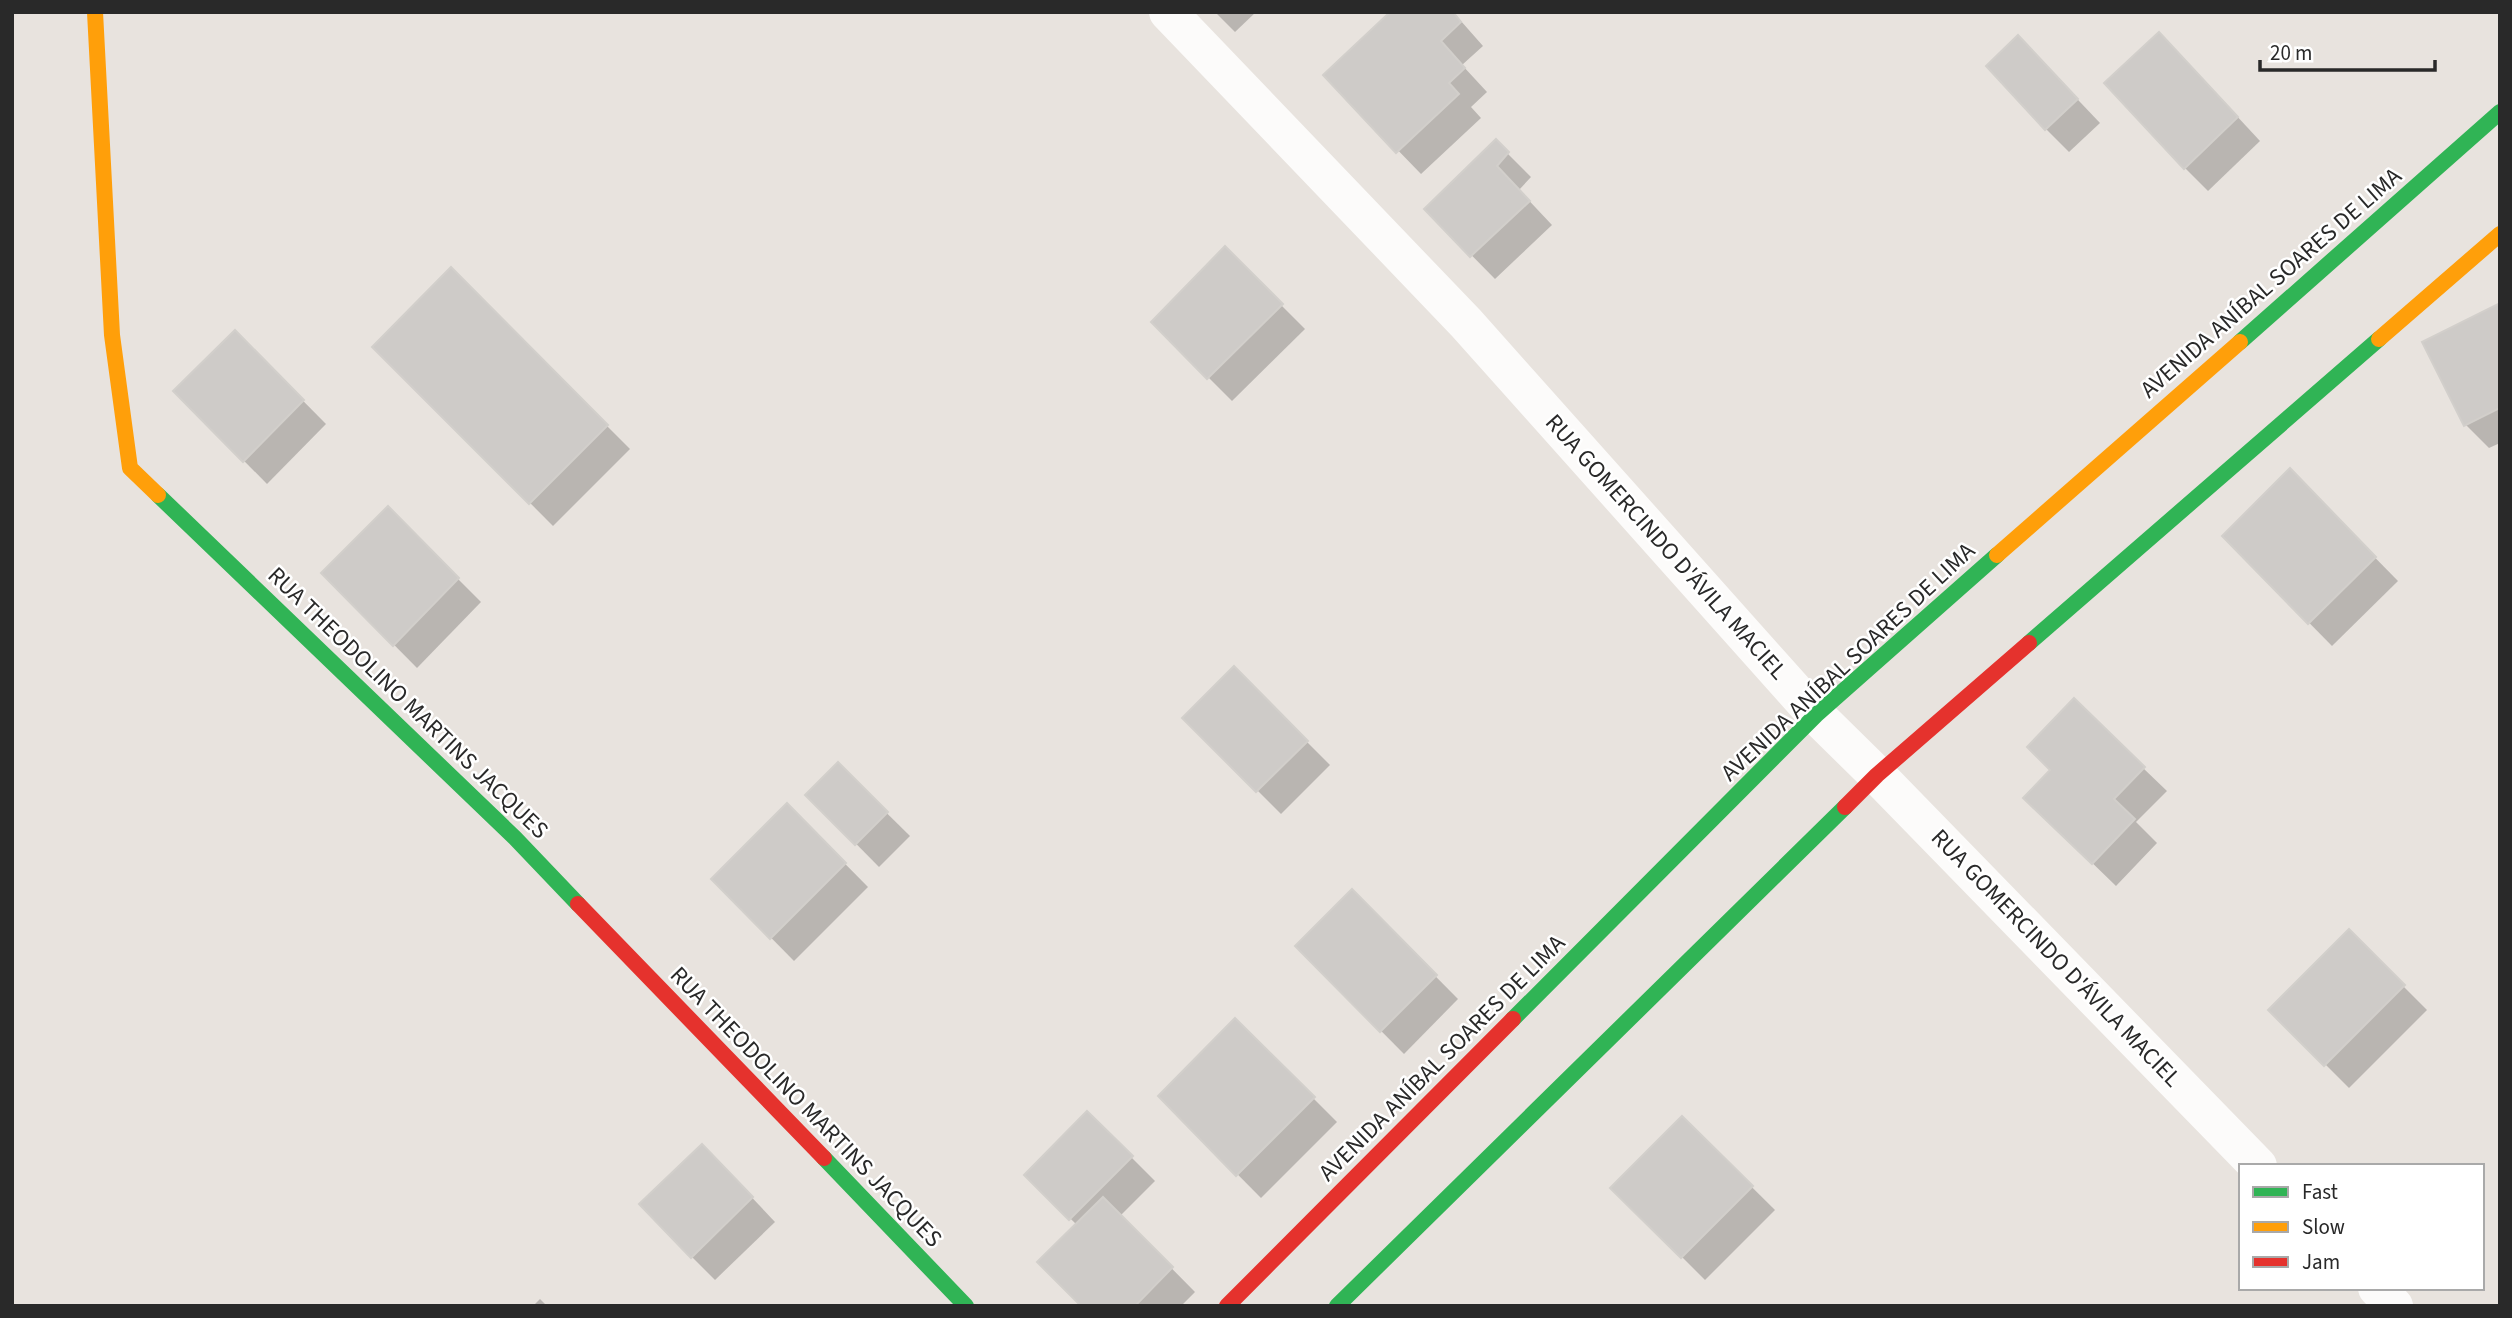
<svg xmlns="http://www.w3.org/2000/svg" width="2512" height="1318" viewBox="0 0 2512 1318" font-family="'Source Sans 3',sans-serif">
	<rect width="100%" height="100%" fill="#e8e3de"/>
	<g fill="#0003">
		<path d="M1215,12H1256L1235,32Z"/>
		<path d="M1453,12L1483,46L1462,65L1487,92L1471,107L1481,118L1421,174L1325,75Z"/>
		<path d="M2182,57L2260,141L2208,191L2185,168Z"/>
		<path d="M2041,61L2100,123L2069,152L2046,129Z"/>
		<path d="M1496,142L1531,177L1519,190L1552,225L1495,279L1426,209Z"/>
		<path d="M1225,249L1305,329L1232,401L1153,322Z"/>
		<path d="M451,270L630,449L553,526L375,347Z"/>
		<path d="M2500,305V443L2489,448L2466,425L2424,343Z"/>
		<path d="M235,332L326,424L267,484L175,391Z"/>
		<path d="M2290,471L2398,581L2332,646L2224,536Z"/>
		<path d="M388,509L481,602L417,668L323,573Z"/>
		<path d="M1234,669L1330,765L1281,814L1185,718Z"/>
		<path d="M838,765L910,836L879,867L808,795Z"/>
		<path d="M2143,768L2167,791L2136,822L2157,843L2116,886L2049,821Z"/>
		<path d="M787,805L868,887L794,961L713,879Z"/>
		<path d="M1352,892L1458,999L1404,1054L1297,946Z"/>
		<path d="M2349,932L2427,1010L2349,1088L2271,1010Z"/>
		<path d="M1235,1020L1337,1122L1261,1198L1160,1096Z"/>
		<path d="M1087,1113L1155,1181L1120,1216L1195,1292L1181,1306H1083L1077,1225L1026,1175Z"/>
		<path d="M1682,1118L1775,1210L1705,1280L1613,1188Z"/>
		<path d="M725,1169L775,1222L715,1280L692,1257Z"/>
		<path d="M540,1299L547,1306H533Z"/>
	</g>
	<g fill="#cecbc8" stroke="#d2cfcb" stroke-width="2">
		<path d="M1390,12H1453L1461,22L1441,41L1465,68L1449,83L1459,94L1396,153L1323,75Z"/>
		<path d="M2159,32L2238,117L2184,169L2104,83Z"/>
		<path d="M2018,35L2078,99L2045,130L1986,66Z"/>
		<path d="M1496,139L1509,152L1497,166L1530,201L1470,257L1424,209Z"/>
		<path d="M1225,246L1283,304L1207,379L1151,322Z"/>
		<path d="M451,267L608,425L529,504L372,347Z"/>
		<path d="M2500,303V408L2464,426L2422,342Z"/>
		<path d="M235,330L304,400L243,462L173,391Z"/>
		<path d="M2290,468L2376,557L2308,624L2222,536Z"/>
		<path d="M388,506L459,578L393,646L321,573Z"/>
		<path d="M1234,666L1308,741L1256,792L1182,718Z"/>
		<path d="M2074,698L2145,767L2114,799L2135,819L2092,864L2023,798L2050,770L2027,747Z"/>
		<path d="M838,762L888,812L855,845L805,795Z"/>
		<path d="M787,803L846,863L770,939L711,879Z"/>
		<path d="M1352,889L1437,975L1380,1032L1295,946Z"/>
		<path d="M2349,929L2405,985L2324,1066L2268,1010Z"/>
		<path d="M1235,1018L1315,1097L1236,1176L1158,1096Z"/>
		<path d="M1087,1111L1133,1156L1069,1220L1024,1175Z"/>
		<path d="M1682,1116L1753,1186L1681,1258L1610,1188Z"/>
		<path d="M702,1144L753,1197L691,1258L639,1204Z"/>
		<path d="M1103,1197L1173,1267L1135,1306H1081L1037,1262Z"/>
	</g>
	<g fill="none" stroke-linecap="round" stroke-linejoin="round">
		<g stroke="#fcfbfa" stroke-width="38">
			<path d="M1168,12L1466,323L1816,715L1877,775L2258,1166"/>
			<path d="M2377,1288L2394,1306"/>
		</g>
		<g stroke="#30b455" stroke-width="16">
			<path d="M2240,342L2500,112"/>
			<path d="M158,495L515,838L578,904"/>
			<path d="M2029,643L2379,339"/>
			<path d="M1513,1019L1816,715L1997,555"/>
			<path d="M824,1158L966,1306"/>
			<path d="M1337,1306L1845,807"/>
		</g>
		<g stroke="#ff9f0a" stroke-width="16">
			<path d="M95,12L112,335L130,468L158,495"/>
			<path d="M2379,339L2500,234"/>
			<path d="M1997,555L2240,342"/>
		</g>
		<g stroke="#e5322d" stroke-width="16">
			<path d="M1845,807L1877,775L2029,643"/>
			<path d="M578,904L824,1158"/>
			<path d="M1227,1306L1513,1019"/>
		</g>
	</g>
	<g text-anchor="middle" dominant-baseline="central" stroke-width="5" stroke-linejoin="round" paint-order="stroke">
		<g font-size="24" fill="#292929" stroke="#fff">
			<text transform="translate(2271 283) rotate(-41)">AVENIDA ANÍBAL SOARES DE LIMA</text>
			<text transform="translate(1666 547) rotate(48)">RUA GOMERCINDO D'ÁVILA MACIEL</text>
			<text transform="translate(1848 662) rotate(-43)">AVENIDA ANÍBAL SOARES DE LIMA</text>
			<text transform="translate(408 703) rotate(44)">RUA THEODOLINO MARTINS JACQUES</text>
			<text transform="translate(2056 958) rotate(46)">RUA GOMERCINDO D'ÁVILA MACIEL</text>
			<text transform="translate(1442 1058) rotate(-45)">AVENIDA ANÍBAL SOARES DE LIMA</text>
			<text transform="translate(806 1107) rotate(46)">RUA THEODOLINO MARTINS JACQUES</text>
		</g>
	</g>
	<rect width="2512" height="1318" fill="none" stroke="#292929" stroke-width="28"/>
	<rect x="2239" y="1164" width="245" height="126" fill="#ffffff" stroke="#a9a9a9" stroke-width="2"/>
	<rect x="2253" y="1187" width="35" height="10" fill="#30b455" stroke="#a9a9a9" stroke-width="2"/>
	<text x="2302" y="1199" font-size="21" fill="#292929">Fast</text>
	<rect x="2253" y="1222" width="35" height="10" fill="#ff9f0a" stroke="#a9a9a9" stroke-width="2"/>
	<text x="2302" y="1234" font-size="21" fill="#292929">Slow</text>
	<rect x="2253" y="1257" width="35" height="10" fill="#e5322d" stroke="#a9a9a9" stroke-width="2"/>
	<text x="2302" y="1269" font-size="21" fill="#292929">Jam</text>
	<path d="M2260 60v10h175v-10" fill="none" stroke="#292929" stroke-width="3.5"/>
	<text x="2270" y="60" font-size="21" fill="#292929" stroke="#ffffff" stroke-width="5" paint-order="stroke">20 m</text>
</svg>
